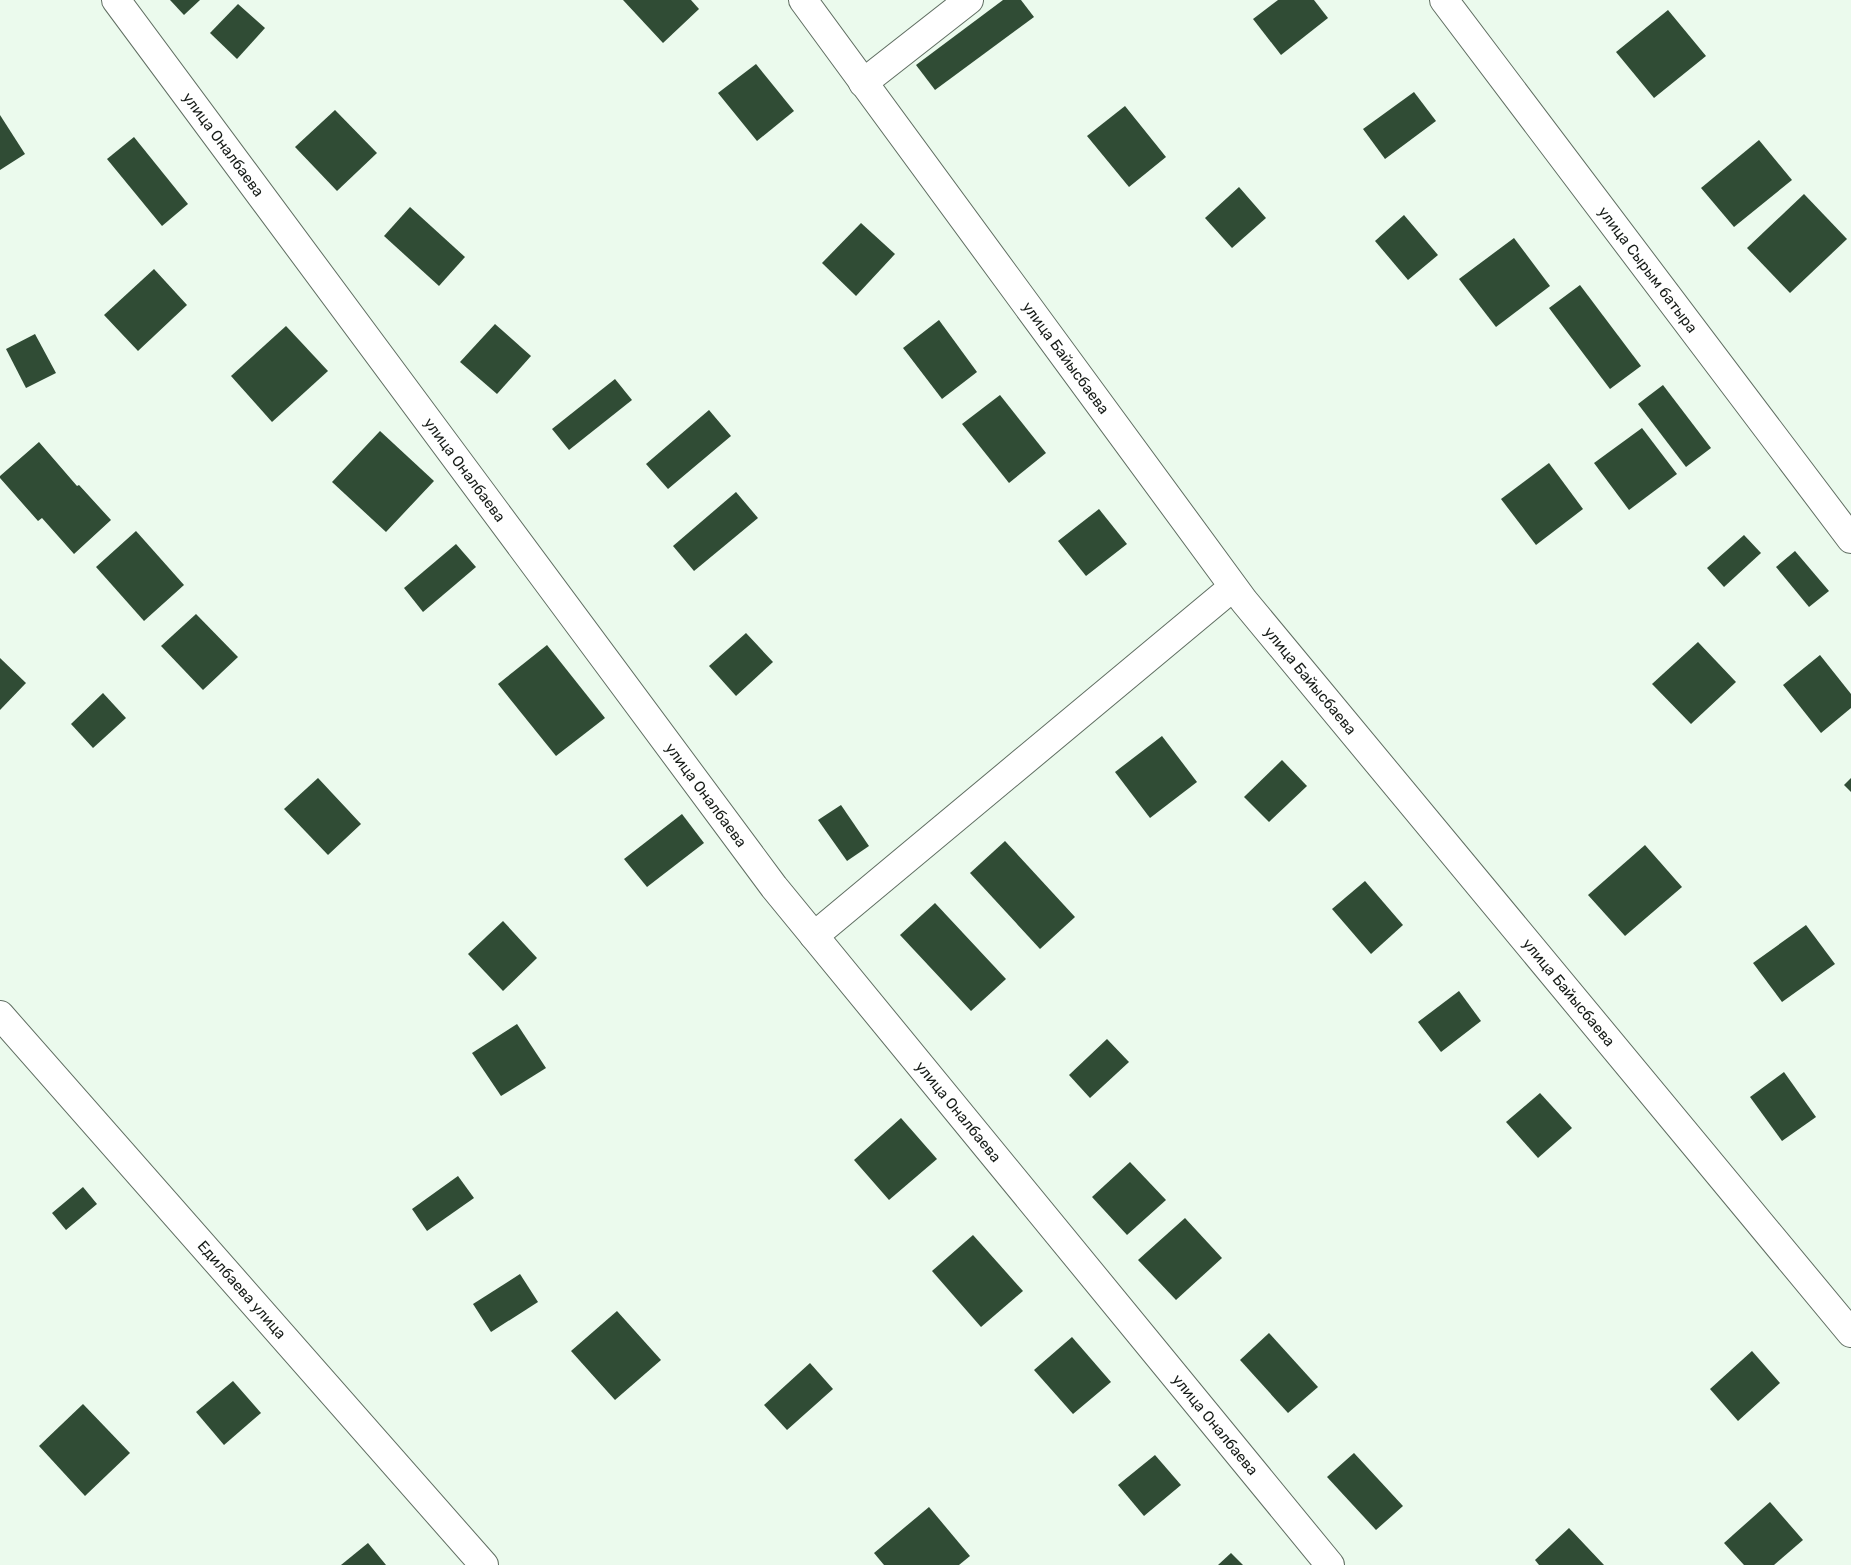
<svg xmlns="http://www.w3.org/2000/svg" width="1851" height="1565" viewBox="0 0 1851 1565" font-family="Rubik,sans-serif">
	<rect width="100%" height="100%" fill="#ebfaed"/>
	<g fill="#304c35">
		<path d="M170,0H200L184,15Z"/>
		<path d="M623,0H691L699,9L663,43Z"/>
		<path d="M1003,0H1021L1034,17L935,90L916,65Z"/>
		<path d="M1278,0H1314L1328,18L1281,55L1253,19Z"/>
		<path d="M238,4L265,28L237,59L210,33Z"/>
		<path d="M1668,10L1706,56L1654,98L1616,52Z"/>
		<path d="M756,64L794,111L757,141L718,93Z"/>
		<path d="M1414,92L1436,121L1385,159L1363,129Z"/>
		<path d="M1125,106L1166,157L1129,187L1087,136Z"/>
		<path d="M335,110L377,153L337,191L295,147Z"/>
		<path d="M0,115L25,154L0,170Z"/>
		<path d="M134,137L188,204L162,226L107,159Z"/>
		<path d="M1759,140L1792,180L1734,227L1701,188Z"/>
		<path d="M1239,187L1266,218L1232,248L1205,218Z"/>
		<path d="M1804,194L1847,239L1790,293L1747,248Z"/>
		<path d="M410,207L465,257L439,286L384,236Z"/>
		<path d="M1404,215L1438,255L1408,280L1375,241Z"/>
		<path d="M861,223L895,254L856,296L822,263Z"/>
		<path d="M1514,238L1550,286L1496,327L1459,279Z"/>
		<path d="M154,269L187,305L138,351L104,315Z"/>
		<path d="M1580,285L1641,366L1610,389L1549,308Z"/>
		<path d="M939,320L977,372L942,399L903,348Z"/>
		<path d="M495,324L531,356L497,394L460,362Z"/>
		<path d="M286,326L328,371L272,422L231,376Z"/>
		<path d="M35,334L56,373L26,388L6,349Z"/>
		<path d="M615,379L632,400L569,450L552,429Z"/>
		<path d="M1663,385L1711,448L1686,467L1638,404Z"/>
		<path d="M1000,395L1046,453L1009,483L962,424Z"/>
		<path d="M709,410L731,436L668,489L646,464Z"/>
		<path d="M1642,428L1677,474L1629,510L1594,463Z"/>
		<path d="M380,431L434,481L386,532L332,482Z"/>
		<path d="M39,442L77,486L79,485L111,520L74,554L42,518L38,521L0,478V476Z"/>
		<path d="M1549,463L1583,509L1536,545L1501,499Z"/>
		<path d="M736,492L758,518L694,571L673,546Z"/>
		<path d="M1099,509L1127,544L1086,576L1058,541Z"/>
		<path d="M136,531L184,585L144,621L96,567Z"/>
		<path d="M1744,535L1761,553L1724,587L1707,568Z"/>
		<path d="M456,544L476,567L423,612L404,588Z"/>
		<path d="M1795,551L1829,591L1809,607L1776,567Z"/>
		<path d="M196,614L238,657L203,690L161,646Z"/>
		<path d="M746,633L773,662L736,696L709,666Z"/>
		<path d="M1698,642L1736,682L1691,724L1652,684Z"/>
		<path d="M547,645L605,718L556,756L498,684Z"/>
		<path d="M1820,655L1851,694V708L1821,733L1783,685Z"/>
		<path d="M0,658L26,683L0,710Z"/>
		<path d="M103,693L126,718L93,748L71,724Z"/>
		<path d="M1162,736L1197,782L1150,818L1115,772Z"/>
		<path d="M1282,760L1307,786L1269,822L1244,797Z"/>
		<path d="M318,778L361,824L328,855L284,809Z"/>
		<path d="M1851,778V792L1844,785Z"/>
		<path d="M841,805L869,846L847,861L818,820Z"/>
		<path d="M682,814L704,843L647,887L624,859Z"/>
		<path d="M1005,841L1075,917L1040,949L970,873Z"/>
		<path d="M1645,845L1682,887L1625,936L1588,895Z"/>
		<path d="M1365,881L1403,925L1371,954L1332,909Z"/>
		<path d="M935,903L1006,979L971,1011L900,935Z"/>
		<path d="M503,921L537,958L503,991L468,954Z"/>
		<path d="M1806,925L1835,964L1782,1002L1753,963Z"/>
		<path d="M1459,991L1481,1021L1441,1052L1418,1022Z"/>
		<path d="M517,1024L546,1068L501,1096L472,1053Z"/>
		<path d="M1107,1039L1129,1062L1090,1098L1069,1075Z"/>
		<path d="M1784,1072L1816,1117L1782,1141L1750,1097Z"/>
		<path d="M1540,1093L1572,1128L1538,1158L1506,1122Z"/>
		<path d="M901,1118L937,1159L889,1200L854,1160Z"/>
		<path d="M1130,1162L1166,1200L1127,1235L1092,1197Z"/>
		<path d="M458,1176L474,1198L427,1231L412,1209Z"/>
		<path d="M83,1187L97,1204L66,1230L52,1213Z"/>
		<path d="M1185,1218L1222,1258L1176,1300L1138,1260Z"/>
		<path d="M973,1235L1023,1291L981,1327L932,1271Z"/>
		<path d="M520,1274L538,1302L491,1332L473,1304Z"/>
		<path d="M617,1311L661,1360L615,1400L571,1351Z"/>
		<path d="M1269,1333L1318,1387L1288,1413L1240,1360Z"/>
		<path d="M1072,1337L1111,1382L1073,1414L1034,1370Z"/>
		<path d="M1752,1351L1780,1383L1738,1421L1710,1389Z"/>
		<path d="M810,1363L833,1389L787,1430L764,1405Z"/>
		<path d="M233,1381L261,1413L224,1445L196,1412Z"/>
		<path d="M83,1404L130,1453L85,1496L39,1446Z"/>
		<path d="M1354,1453L1403,1506L1376,1530L1327,1477Z"/>
		<path d="M1155,1455L1181,1485L1144,1516L1118,1485Z"/>
		<path d="M1770,1502L1803,1540L1774,1565H1744L1724,1543Z"/>
		<path d="M929,1507L970,1556L959,1565H884L874,1553Z"/>
		<path d="M1569,1528L1604,1565H1539L1535,1560Z"/>
		<path d="M368,1543L386,1565H341Z"/>
		<path d="M1231,1553L1243,1565H1218Z"/>
	</g>
	<g fill="none" stroke-linecap="round" stroke-linejoin="round">
		<defs>
			<g id="minor">
				<path id="s1" d="M116,0L774,887L1330,1565"/>
				<path id="s2" d="M803,0L1244,601L1851,1333"/>
				<path d="M863,83L969,0"/>
				<path d="M814,936L1233,587"/>
			</g>
			<g id="tertiary">
				<path id="s3" d="M1444,0L1851,539"/>
				<path id="s4" d="M0,1015L484,1565"/>
			</g>
		</defs>
		<use href="#minor" stroke="#606e62" stroke-width="30"/>
		<use href="#tertiary" stroke="#606e62" stroke-width="30"/>
		<use href="#minor" stroke="#fff" stroke-width="28"/>
		<use href="#tertiary" stroke="#fff" stroke-width="28"/>
	</g>
	<g text-anchor="middle" dominant-baseline="central" stroke-width="5" stroke-linejoin="round" paint-order="stroke">
		<g font-size="15" fill="#171c18" stroke="#fff">
			<text stroke="none"><textPath href="#s1" startOffset="180">улица Оналбаева</textPath></text>
			<text stroke="none"><textPath href="#s3" startOffset="338">улица Сырым батыра</textPath></text>
			<text stroke="none"><textPath href="#s2" startOffset="444">улица Байысбаева</textPath></text>
			<text stroke="none"><textPath href="#s1" startOffset="585">улица Оналбаева</textPath></text>
			<text stroke="none"><textPath href="#s2" startOffset="849">улица Байысбаева</textPath></text>
			<text stroke="none"><textPath href="#s1" startOffset="990">улица Оналбаева</textPath></text>
			<text stroke="none"><textPath href="#s2" startOffset="1254">улица Байысбаева</textPath></text>
			<text stroke="none"><textPath href="#s1" startOffset="1395">улица Оналбаева</textPath></text>
			<text stroke="none"><textPath href="#s4" startOffset="366">Едилбаева улица</textPath></text>
			<text stroke="none"><textPath href="#s1" startOffset="1800">улица Оналбаева</textPath></text>
		</g>
	</g>
</svg>
